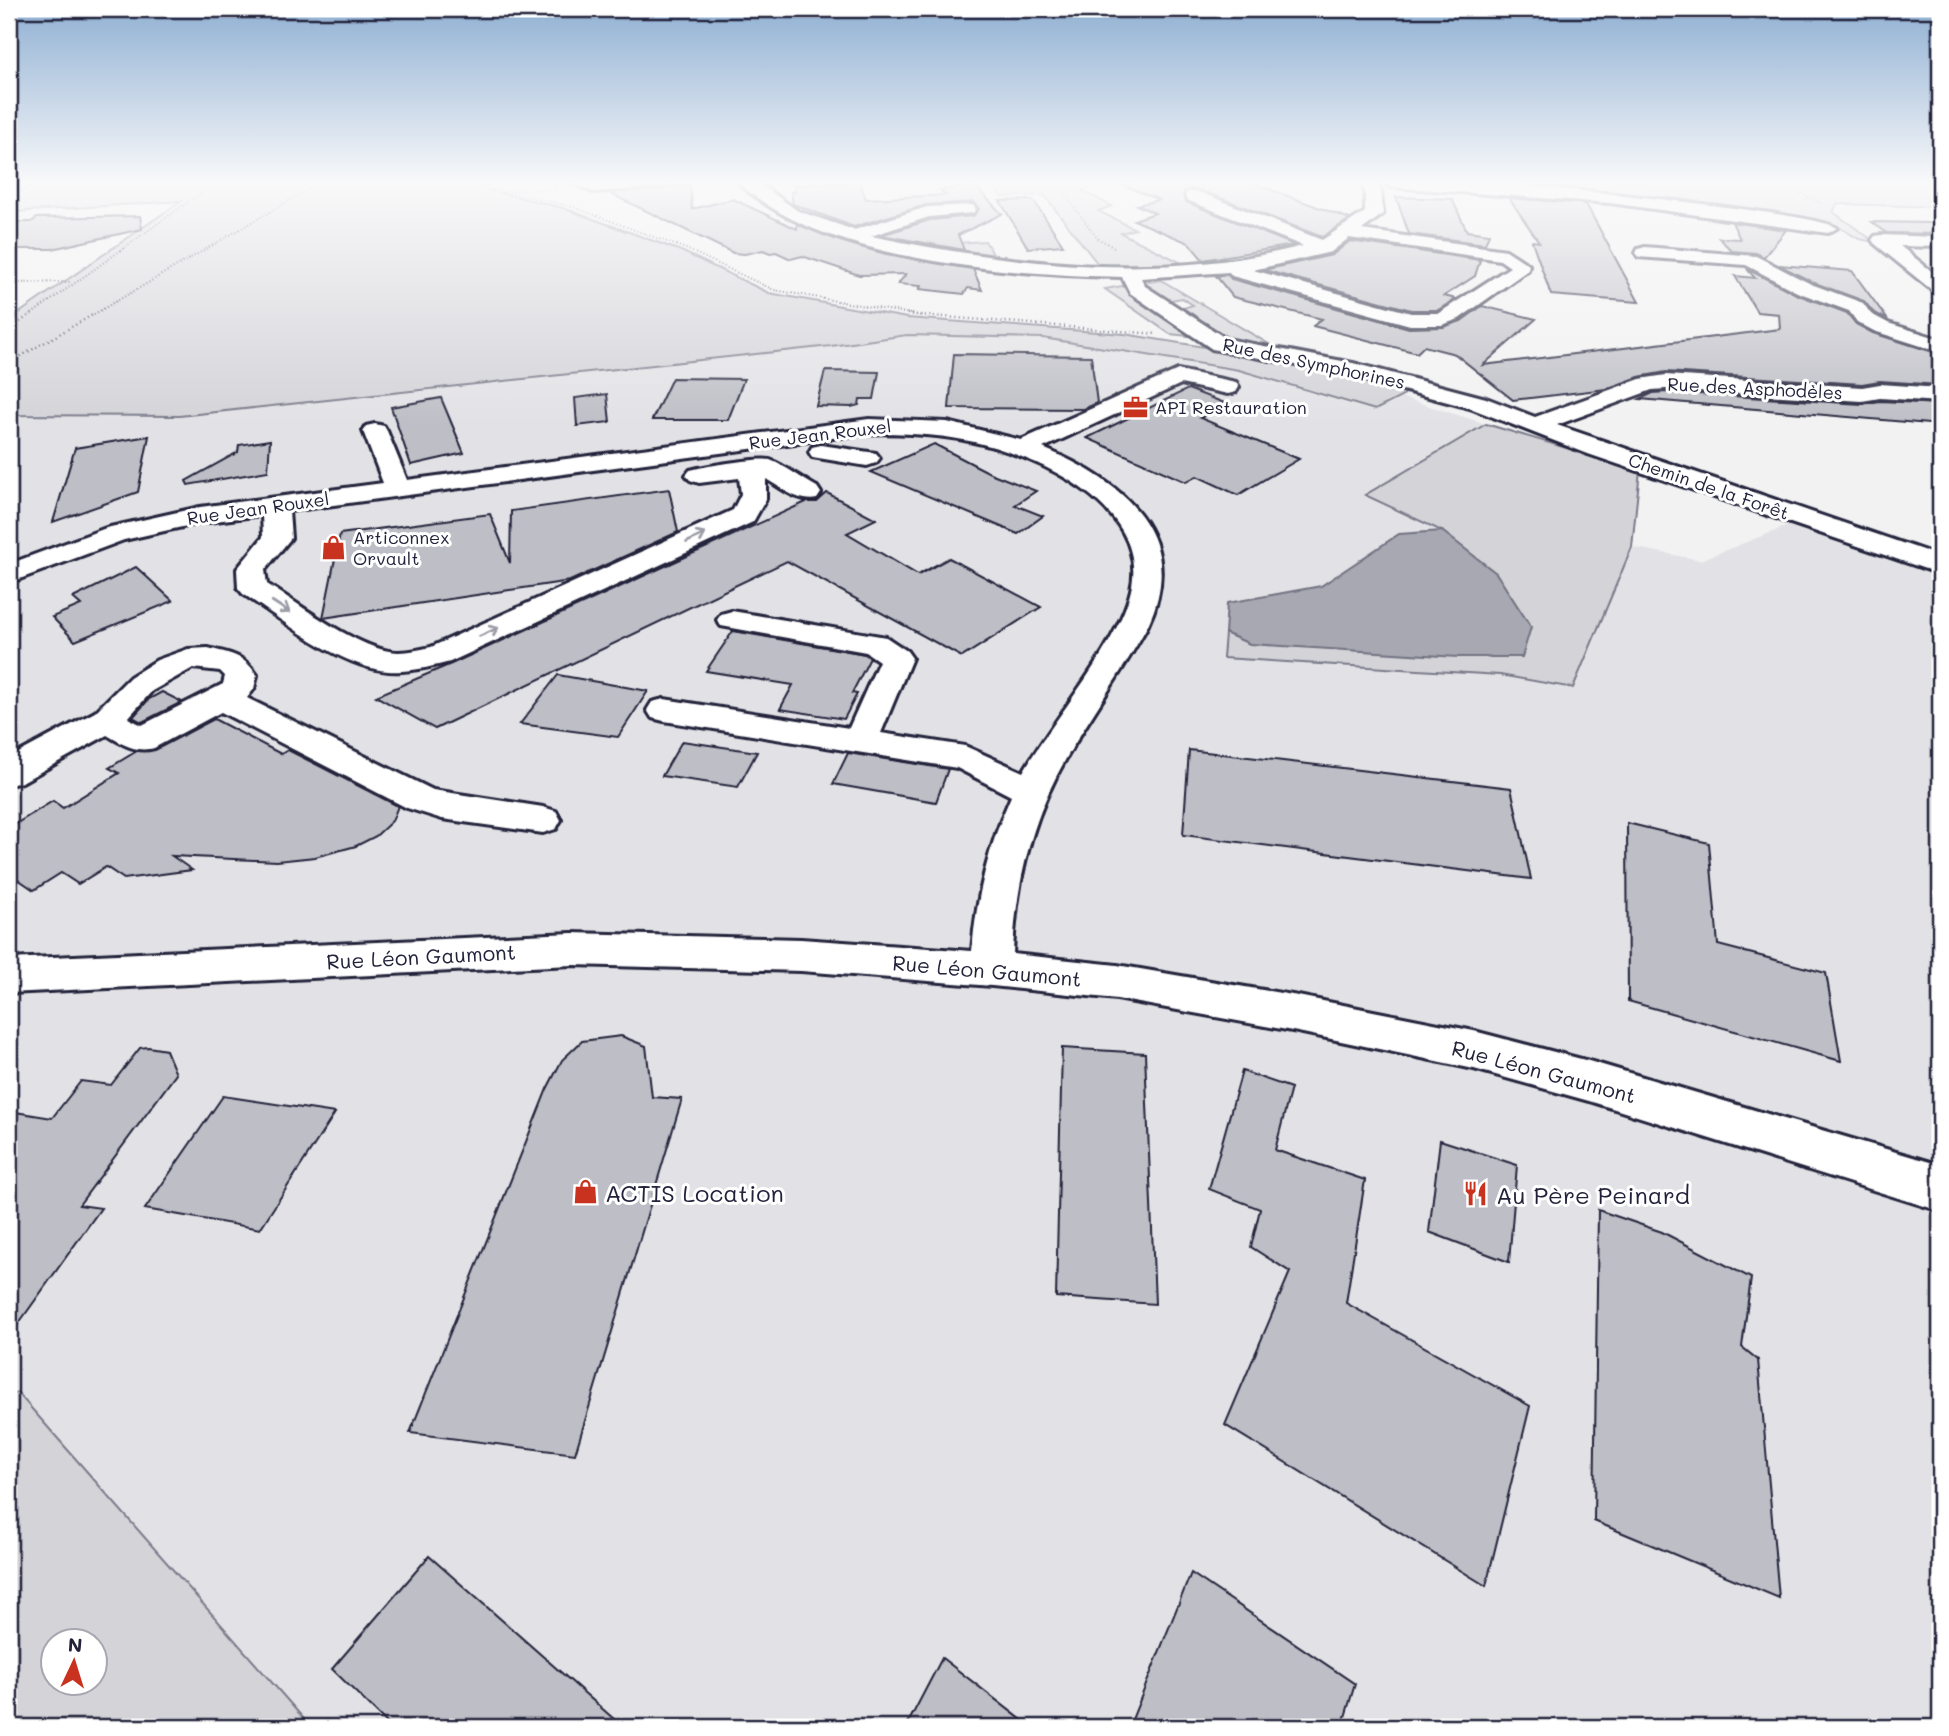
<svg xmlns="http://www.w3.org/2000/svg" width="1949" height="1736" viewBox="0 0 1949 1736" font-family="Mali,sans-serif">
	<rect width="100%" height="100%" fill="#f2f2f3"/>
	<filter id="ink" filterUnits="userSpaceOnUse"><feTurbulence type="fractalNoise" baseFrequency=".0143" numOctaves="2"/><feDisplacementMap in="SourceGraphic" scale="14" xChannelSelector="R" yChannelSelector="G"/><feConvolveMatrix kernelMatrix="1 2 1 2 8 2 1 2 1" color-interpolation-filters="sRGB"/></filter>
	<g filter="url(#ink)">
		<path fill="#e2e2e6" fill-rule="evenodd" d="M907,335L1043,338L1239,370L1375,410L1401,397L1486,424L1365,494L1442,531L1399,534L1321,586L1228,603L1500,675L1573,688L1632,547L1700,560L1798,522L1908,549L1940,560V1727H9V415L179,416L831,346ZM52,1642H94V1684H52Z"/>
		<g fill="#d3d3d8" stroke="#7a7a8a" stroke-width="2" fill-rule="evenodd">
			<path d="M40,182H456L563,208L681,251L769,293L907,318L1124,334L1266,357L1411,388L1401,397L1375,410L1239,370L1043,338L907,335L831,346L179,416L9,415V320L181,201L15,212L9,207V197Z"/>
			<path d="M990,182H1115L1081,190L1112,206L1098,211L1135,229L1121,233L1192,268H1101L1044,195L1002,197Z"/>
			<path d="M1509,182H1940V207L1837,204L1833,212L1875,242L1859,239L1837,226L1709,204L1507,186Z"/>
			<path d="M924,215L925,219H934L936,225L908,228L914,246L985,241L995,257L992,260L937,252L865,235Z"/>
			<path d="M1161,280L1274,347L1231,342L1177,310L1193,305L1182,298L1165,301L1137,284Z"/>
			<path d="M1122,286L1198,337L1170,334L1105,289Z"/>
			<path d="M1486,424L1640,470L1632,547L1573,688L1500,675L1223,658L1225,633L1250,644L1442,531L1365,495Z"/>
			<path d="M17,1392L311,1727H9V1398ZM52,1642H94V1684H52Z"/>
		</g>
		<path fill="#a8a8b2" stroke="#727282" stroke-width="2" d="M1442,531L1496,573L1531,627L1522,657H1458L1250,644L1225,633L1227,603L1321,586L1399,534Z"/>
		<g fill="#bebec6" stroke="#22223b" stroke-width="2">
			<path d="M860,182L866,199L945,195L940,190L975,186L1002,214L958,235L964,250L881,235L930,220L973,216L979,209L973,202L926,205L854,227L793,204L791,192H795L794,185Z"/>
			<path d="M1250,182L1350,219L1322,237L1200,190L1187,189L1183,195L1186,202L1294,245L1203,260L1189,243L1134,220L1155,213L1137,205L1159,200L1118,183Z"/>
			<path d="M690,185L692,209L733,199L797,229V224L840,241L886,254L973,269L982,290L968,288L964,294L919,289L921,286L898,284L906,274L859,275L802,256L791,259L776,252L770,253L763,250L745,254L733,253L609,193Z"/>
			<path d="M1396,197L1452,199L1467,231L1489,234L1485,244L1409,234Z"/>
			<path d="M1509,198L1586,204L1639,302L1551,295L1532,241L1539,242Z"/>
			<path d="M1033,200L1046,219L1063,245L1028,248L1000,201Z"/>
			<path d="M140,216L142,229L52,249H9V222H31L37,218Z"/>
			<path d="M1732,222L1786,230L1764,257L1756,253L1732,251L1719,238L1740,239Z"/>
			<path d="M1872,222L1929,223L1940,229V234L1887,233Z"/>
			<path d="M1350,241L1480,260L1475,276L1444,296L1456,299L1438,310H1411L1264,270L1332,255Z"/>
			<path d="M1779,265L1852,271L1888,320L1873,312L1864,301L1812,282Z"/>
			<path d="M1747,269L1796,294L1847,313L1856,324L1873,333L1940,354V385L1880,381L1862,384L1666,372L1639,377L1606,389L1513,400L1455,354L1424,346L1417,353L1313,326L1322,319L1233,297L1216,276L1228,275L1231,279L1409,328L1443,327L1461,321L1482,306L1536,319L1483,365L1780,329L1779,314L1757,312L1735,276L1755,278Z"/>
			<path d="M954,354L1091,356L1097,403L1084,409L949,408Z"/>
			<path d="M825,371L879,372L874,399H860L859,405L851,407L816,406Z"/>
			<path d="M672,378L744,379L728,420H652Z"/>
			<path d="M1188,389L1227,404L1200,418L1299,459L1238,495L1197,476L1186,482L1087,438Z"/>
			<path d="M1666,392L1862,404L1880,401L1940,404V425L1640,399L1653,393Z"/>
			<path d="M607,394L610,422L577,426L575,398Z"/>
			<path d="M441,398L464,453L411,465L391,407Z"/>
			<path d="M149,436L138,492L53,522L75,448Z"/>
			<path d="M270,440L268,471L188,485L186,481L238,452L239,445Z"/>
			<path d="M934,444L990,473L1036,491L1015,505L1043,516L1018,534L871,472Z"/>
			<path d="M669,489L678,532L570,581L323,618L340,534L490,514L510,563L511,511Z"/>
			<path d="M827,493L876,519L847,533L918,575L949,558L1041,607L962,657L787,561L435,729L376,696L451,664L806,502H817Z"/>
			<path d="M136,567L173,601L75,641L52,617L81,605L73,598Z"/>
			<path d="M733,631L865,654L870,658L852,693L857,694L844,719L780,709L793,685L706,671Z"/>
			<path d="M558,675L648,691L618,737L520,724Z"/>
			<path d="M162,692L182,702L142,722L133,717L149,699Z"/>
			<path d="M214,719L281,754L288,750L398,806L392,821L376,836L356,846L315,857L277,861L172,856L192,870L124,879L106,867L78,884L61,873L34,890L9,873V828L53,801L63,808L119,773L109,768L137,751L155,750Z"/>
			<path d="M682,741L757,752L738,787L662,776Z"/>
			<path d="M1189,750L1511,788L1531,879L1183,835Z"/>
			<path d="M848,753L948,769L936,802L833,784Z"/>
			<path d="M1627,823L1709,843L1718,945L1826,973L1841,1061L1628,1001Z"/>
			<path d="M621,1036L646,1046L652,1097L682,1099L575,1454L410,1433L547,1089L562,1060L582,1041Z"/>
			<path d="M148,1047L166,1050L176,1074L79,1205L101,1208L9,1337V1111L52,1118L81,1081L111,1085L140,1048Z"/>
			<path d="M1062,1048L1145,1053L1155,1304L1056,1297Z"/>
			<path d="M1242,1071L1291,1088L1275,1150L1365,1180L1346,1303L1530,1406L1486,1586L1225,1425L1290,1272L1251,1247L1260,1209L1209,1189Z"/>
			<path d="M223,1096L335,1113L260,1229L145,1209Z"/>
			<path d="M1440,1140L1517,1165L1509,1262L1429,1232Z"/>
			<path d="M1598,1210L1662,1232L1751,1278L1742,1347L1758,1360L1779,1598L1594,1521Z"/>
			<path d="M429,1556L623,1727H391L332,1669Z"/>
			<path d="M1191,1573L1355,1684L1342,1727H1129Z"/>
			<path d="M942,1658L1031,1727H906Z"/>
		</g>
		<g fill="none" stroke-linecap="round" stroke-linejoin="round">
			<defs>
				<g id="minor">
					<path d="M571,182H670L662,187L593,192Z"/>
					<path d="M738,182H757L798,211L854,230L927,207L973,205L976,209L973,213L929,217L871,236C1013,265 1161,282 1303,246L1187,200L1185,196L1187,192H1199L1322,240L1365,212V191L1359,182H1375L1381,191L1383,214L1362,230L1506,250L1529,265L1528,270L1459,319L1442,325H1410L1232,276L1229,272L1141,278L1145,286L1227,339L1353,363L1486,398L1535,417L1640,379L1666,375L1862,387L1880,384L1940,388V402L1880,398L1862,401L1666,389L1652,390L1557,425L1940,556V574L1588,454L1470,408L1343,374L1212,349L1130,293L1122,277C1018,275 849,262 763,202C755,196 745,190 738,182ZM1349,238L1487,258L1500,260L1510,267L1439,313H1411L1253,270L1331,252Z"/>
					<path d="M1383,182C1417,182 1451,181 1484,182C1524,184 1824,213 1837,228L1828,233L1610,203L1391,187Z"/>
					<path d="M1881,235L1940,237V247L1900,246L1940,278V293L1933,291L1875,244L1872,240L1875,236Z"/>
					<path d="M1645,247L1756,256L1811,284L1863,303L1871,314L1888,323L1940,339V352L1874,331L1857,322L1849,311L1797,292L1746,265L1638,257L1636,253L1638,249Z"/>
					<path d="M1178,370L1236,382L1239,387L1236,392L1228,394L1181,384L1043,448C1121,480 1190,535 1148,625C1120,677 1083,725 1056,777C1028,832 1015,894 1013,954L1117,965L1298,996L1474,1031L1589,1061L1940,1165V1211L1589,1101L1474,1069L1298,1032L1117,999L992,986L801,971L572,965L9,993V959L572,933L801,939L972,951C976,897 989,845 1011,796L957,768L664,721L652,718L647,710L652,702L664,699L849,728L879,661L866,652L721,626L717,620L721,614L732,611L886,637L907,651L912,658L881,733L965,746L1023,772C1053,719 1118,646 1131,590C1151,506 1035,454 969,441C936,434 903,433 869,433L289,511L291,538L265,570L267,584C301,605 360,651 398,652C409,652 421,649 431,647L733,510L741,494L739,478L699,483L690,480L686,475L690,470C704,466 760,457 770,460C786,466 802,479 817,487L821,493L817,499C798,503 782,488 766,479V499L753,522L450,662C435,666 418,670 402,671C350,676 285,621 243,594L238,588L237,569L263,537L262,515L200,523L124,540L9,583V564L106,528L200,507L383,483L363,431L366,426L375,424L384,426L387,431L407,480L869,419L947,422L1021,440Z"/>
					<path d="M821,445L876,453L880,458L876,463L867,466L812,457L809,452L812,447Z"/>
					<path d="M208,648C231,654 243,654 257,675L254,689L247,698L433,790L543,807L556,811L561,820L556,829L543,833L442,819L407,808L221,712L154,748C135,753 123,744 107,735L22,782L9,785V758L95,712L130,677L157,660L188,649ZM193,668L220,671L225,676L223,684L142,725L128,718L152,691Z"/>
				</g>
			</defs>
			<use href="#minor" stroke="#22223b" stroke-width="6"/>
			<g stroke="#22223b" stroke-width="2" stroke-dasharray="1 2.5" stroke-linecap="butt">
				<path d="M465,182L573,207L686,249L774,290L922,316"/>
				<path d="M1056,182L1097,238L1116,248"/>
				<path d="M1776,182L1821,203"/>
				<path d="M513,191L556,188"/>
				<path d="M9,283L71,282"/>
				<path d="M29,316L216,182"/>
				<path d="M91,316L321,182"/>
			</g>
			<g stroke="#22223b" stroke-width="2.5" stroke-dasharray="1 3.5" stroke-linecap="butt">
				<path d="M907,314L1157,334"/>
				<path d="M9,330L31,314"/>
				<path d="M9,363L94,314"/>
			</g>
			<use href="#minor" fill="#fff" fill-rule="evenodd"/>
		</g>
		<defs><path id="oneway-shaft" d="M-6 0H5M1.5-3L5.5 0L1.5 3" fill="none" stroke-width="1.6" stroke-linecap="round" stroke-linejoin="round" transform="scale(1.75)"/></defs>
		<g stroke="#9c9ca7">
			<use href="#oneway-shaft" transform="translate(696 538) rotate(-25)"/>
			<use href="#oneway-shaft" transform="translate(281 607) rotate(33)"/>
			<use href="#oneway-shaft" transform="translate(489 632) rotate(-24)"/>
		</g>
	</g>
	<linearGradient id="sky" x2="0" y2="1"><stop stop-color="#8eafd2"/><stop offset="0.43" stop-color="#f9f9fa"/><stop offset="1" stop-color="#f9f9fa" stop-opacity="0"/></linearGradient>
	<rect width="1949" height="425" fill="url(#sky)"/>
	<defs>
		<symbol id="office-bare" viewBox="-9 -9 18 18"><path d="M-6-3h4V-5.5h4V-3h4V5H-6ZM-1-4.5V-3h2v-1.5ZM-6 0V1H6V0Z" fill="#c8321e" stroke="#fff" stroke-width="2.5" paint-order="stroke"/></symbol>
		<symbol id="shop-bare" viewBox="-9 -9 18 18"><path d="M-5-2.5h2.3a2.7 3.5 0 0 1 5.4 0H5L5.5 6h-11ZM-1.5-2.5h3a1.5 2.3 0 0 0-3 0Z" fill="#c8321e" stroke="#fff" stroke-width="2.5" paint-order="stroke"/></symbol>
		<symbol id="restaurant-bare" viewBox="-9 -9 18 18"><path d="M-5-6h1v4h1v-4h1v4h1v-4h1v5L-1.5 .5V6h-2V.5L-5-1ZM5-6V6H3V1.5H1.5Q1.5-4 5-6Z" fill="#c8321e" stroke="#fff" stroke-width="2.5" paint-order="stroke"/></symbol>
	</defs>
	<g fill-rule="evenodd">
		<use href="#office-bare" x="1118" y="390" width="35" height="35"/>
		<use href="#shop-bare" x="316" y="530" width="35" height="35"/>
		<use href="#shop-bare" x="568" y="1174" width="35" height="35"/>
		<use href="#restaurant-bare" x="1458" y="1176" width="35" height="35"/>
	</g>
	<g text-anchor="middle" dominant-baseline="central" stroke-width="6" stroke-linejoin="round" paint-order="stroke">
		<g font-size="18" fill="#22223b" stroke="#fff">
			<text transform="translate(1314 363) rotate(12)">Rue des Symphorines</text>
			<text transform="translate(1755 388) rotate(3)">Rue des Asphodèles</text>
			<text transform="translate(820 434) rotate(-7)">Rue Jean Rouxel</text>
			<text transform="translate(1709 486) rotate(19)">Chemin de la Forêt</text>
			<text transform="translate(258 508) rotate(-8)">Rue Jean Rouxel</text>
		</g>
		<g font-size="18" fill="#22223b" stroke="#fff" text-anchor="start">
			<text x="1155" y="407">API Restauration</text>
			<text x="353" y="537">Articonnex<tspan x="353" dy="21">Orvault</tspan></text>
		</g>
		<g font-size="21" fill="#22223b" stroke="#fff">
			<text transform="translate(421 956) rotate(-3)">Rue Léon Gaumont</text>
			<text transform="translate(987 970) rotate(5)">Rue Léon Gaumont</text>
			<text transform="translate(1544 1071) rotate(15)">Rue Léon Gaumont</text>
		</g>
		<g font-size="24" fill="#22223b" stroke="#fff" text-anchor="start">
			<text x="605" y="1192">ACTIS Location</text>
			<text x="1496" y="1194">Au Père Peinard</text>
		</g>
	</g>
	<rect width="1949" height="1736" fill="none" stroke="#fff" stroke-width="35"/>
	<rect x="18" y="18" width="1914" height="1701" fill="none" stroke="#22223b" stroke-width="2.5" filter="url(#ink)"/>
	<g transform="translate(74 1662) rotate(4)"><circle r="33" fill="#ffffff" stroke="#a7a7b1" stroke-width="2"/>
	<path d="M0-5L12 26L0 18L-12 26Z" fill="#c8321e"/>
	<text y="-10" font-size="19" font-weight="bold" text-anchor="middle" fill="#22223b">N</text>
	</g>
</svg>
